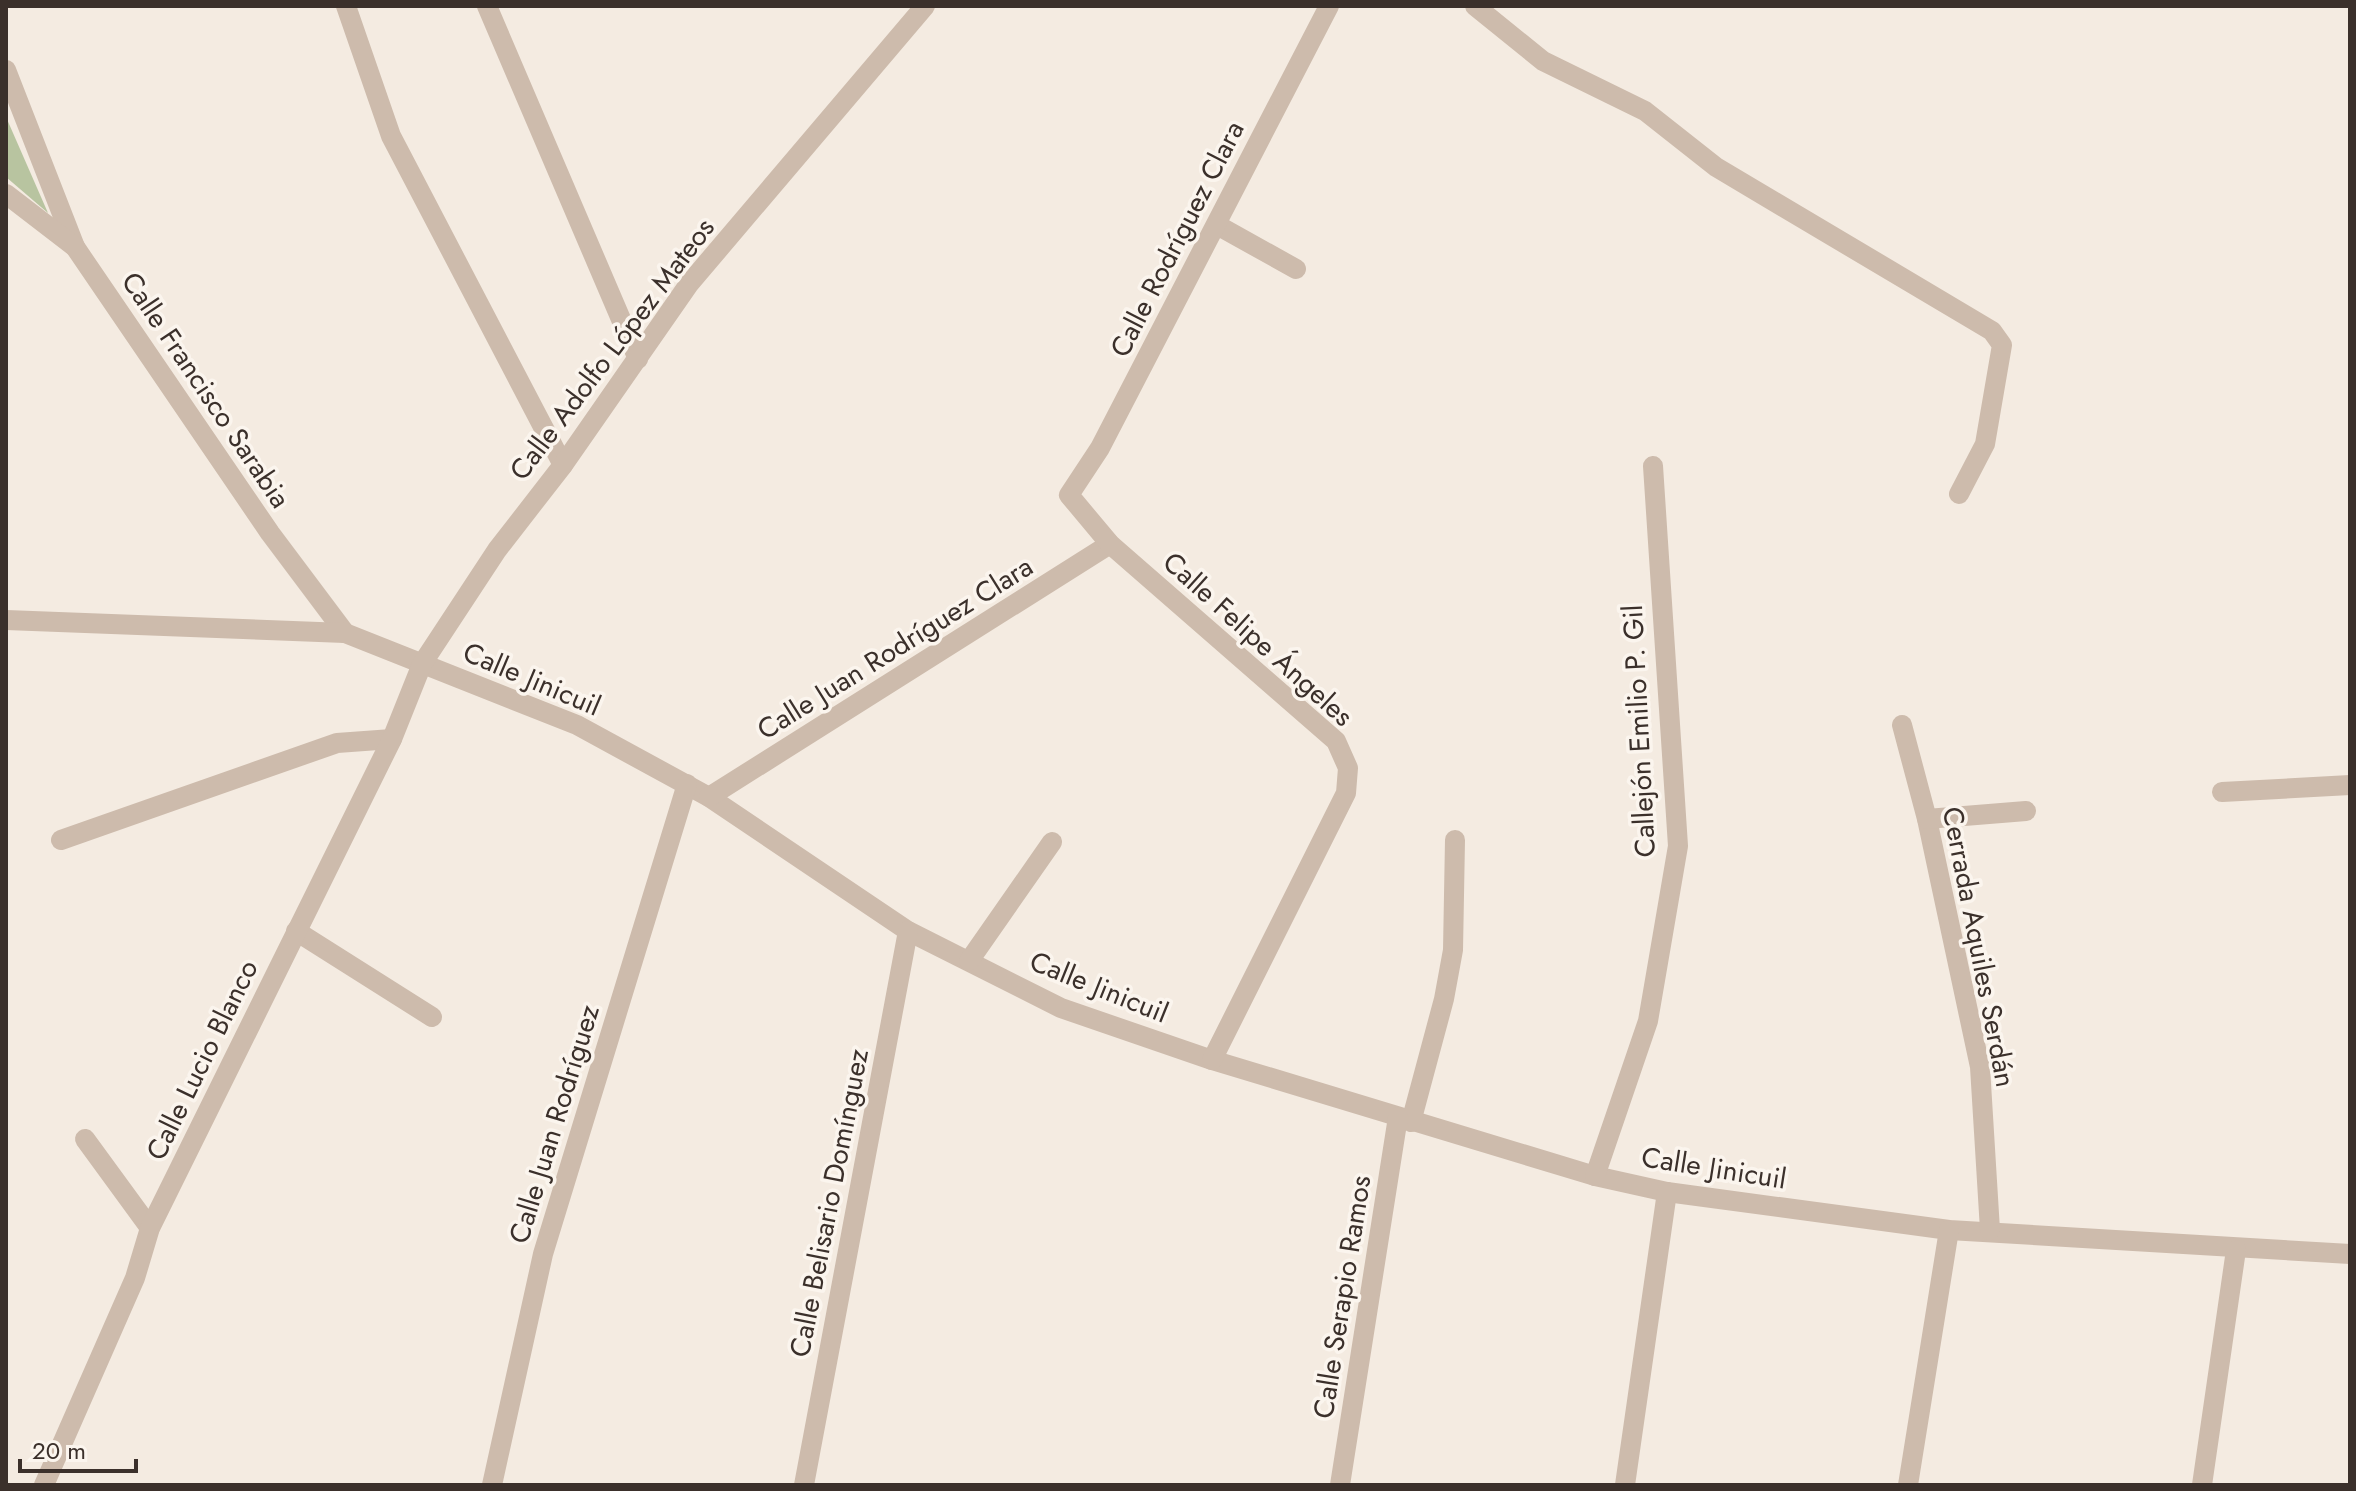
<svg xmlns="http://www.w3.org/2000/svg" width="2356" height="1491" viewBox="0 0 2356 1491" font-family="Jost,sans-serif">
	<rect width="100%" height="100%" fill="#f4ebe1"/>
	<path fill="#b8c4a0" d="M6,117L48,213L6,177Z"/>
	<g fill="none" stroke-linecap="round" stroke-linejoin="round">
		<g stroke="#cdbbac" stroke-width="20">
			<path d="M346,6L391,136L563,465"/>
			<path d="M487,6L638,359"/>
			<path d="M1475,6L1543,61L1645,111L1716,167L1992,331L2002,345L1985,444L1959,494"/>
			<path d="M6,70L75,247"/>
			<path d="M6,194L75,247L270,533L345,633"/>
			<path d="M1217,225L1296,269"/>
			<path d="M6,620L345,633L577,725L709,797L908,931L1061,1008L1212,1060L1595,1176L1667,1192L1949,1230L2350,1254"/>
			<path d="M1902,725L1927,819L1980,1067L1990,1230"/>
			<path d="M2222,792L2350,785"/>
			<path d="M709,797L1110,544"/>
			<path d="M1927,819L2026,811"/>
			<path d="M61,840L337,743L392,739"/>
			<path d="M296,931L432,1017"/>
			<path d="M969,961L1052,842"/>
			<path d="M1212,1060L1346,793L1348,768L1336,741L1110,544L1069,495L1100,448L1329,6"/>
			<path d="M1411,1122L1444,999L1453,950L1455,840"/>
			<path d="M85,1139L150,1228"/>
			<path d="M1595,1176L1648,1021L1678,846L1653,466"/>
			<path d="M44,1485L135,1278L150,1228L392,739L422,664L497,550L563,465L689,284L925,6"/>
			<path d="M492,1485L543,1254L687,784"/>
			<path d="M804,1485L908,931"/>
			<path d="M1340,1485L1398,1117"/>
			<path d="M1625,1485L1667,1192"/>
			<path d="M1908,1485L1949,1230"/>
			<path d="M2202,1485L2236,1250"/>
		</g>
	</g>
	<g text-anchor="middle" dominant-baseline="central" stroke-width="7" stroke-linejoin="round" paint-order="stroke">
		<g font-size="28" fill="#3b302b" stroke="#fbf5ee">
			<text transform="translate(1177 239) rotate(-63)">Calle Rodríguez Clara</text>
			<text transform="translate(612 349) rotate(-53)">Calle Adolfo López Mateos</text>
			<text transform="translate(206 390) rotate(56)">Calle Francisco Sarabia</text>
			<text transform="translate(1258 639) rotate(42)">Calle Felipe Ángeles</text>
			<text transform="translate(895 648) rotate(-32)">Calle Juan Rodríguez Clara</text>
			<text transform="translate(532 679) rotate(23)">Calle Jinicuil</text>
			<text transform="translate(1639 731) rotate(-93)">Callejón Emilio P. Gil</text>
			<text transform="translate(1979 947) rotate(79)">Cerrada Aquiles Serdán</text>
			<text transform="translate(1099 987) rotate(22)">Calle Jinicuil</text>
			<text transform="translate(202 1060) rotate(-64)">Calle Lucio Blanco</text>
			<text transform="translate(554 1124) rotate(-73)">Calle Juan Rodríguez</text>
			<text transform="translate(1714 1168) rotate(9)">Calle Jinicuil</text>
			<text transform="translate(829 1203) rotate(-79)">Calle Belisario Domínguez</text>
			<text transform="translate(1342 1297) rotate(-81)">Calle Serapio Ramos</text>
		</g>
	</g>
	<rect width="2356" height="1491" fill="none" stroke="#3b302b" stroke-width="16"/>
	<path d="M20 1459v12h116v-12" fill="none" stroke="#3b302b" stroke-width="4"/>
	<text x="32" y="1459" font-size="24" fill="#3b302b" stroke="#fbf5ee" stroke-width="6" paint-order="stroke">20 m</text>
</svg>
